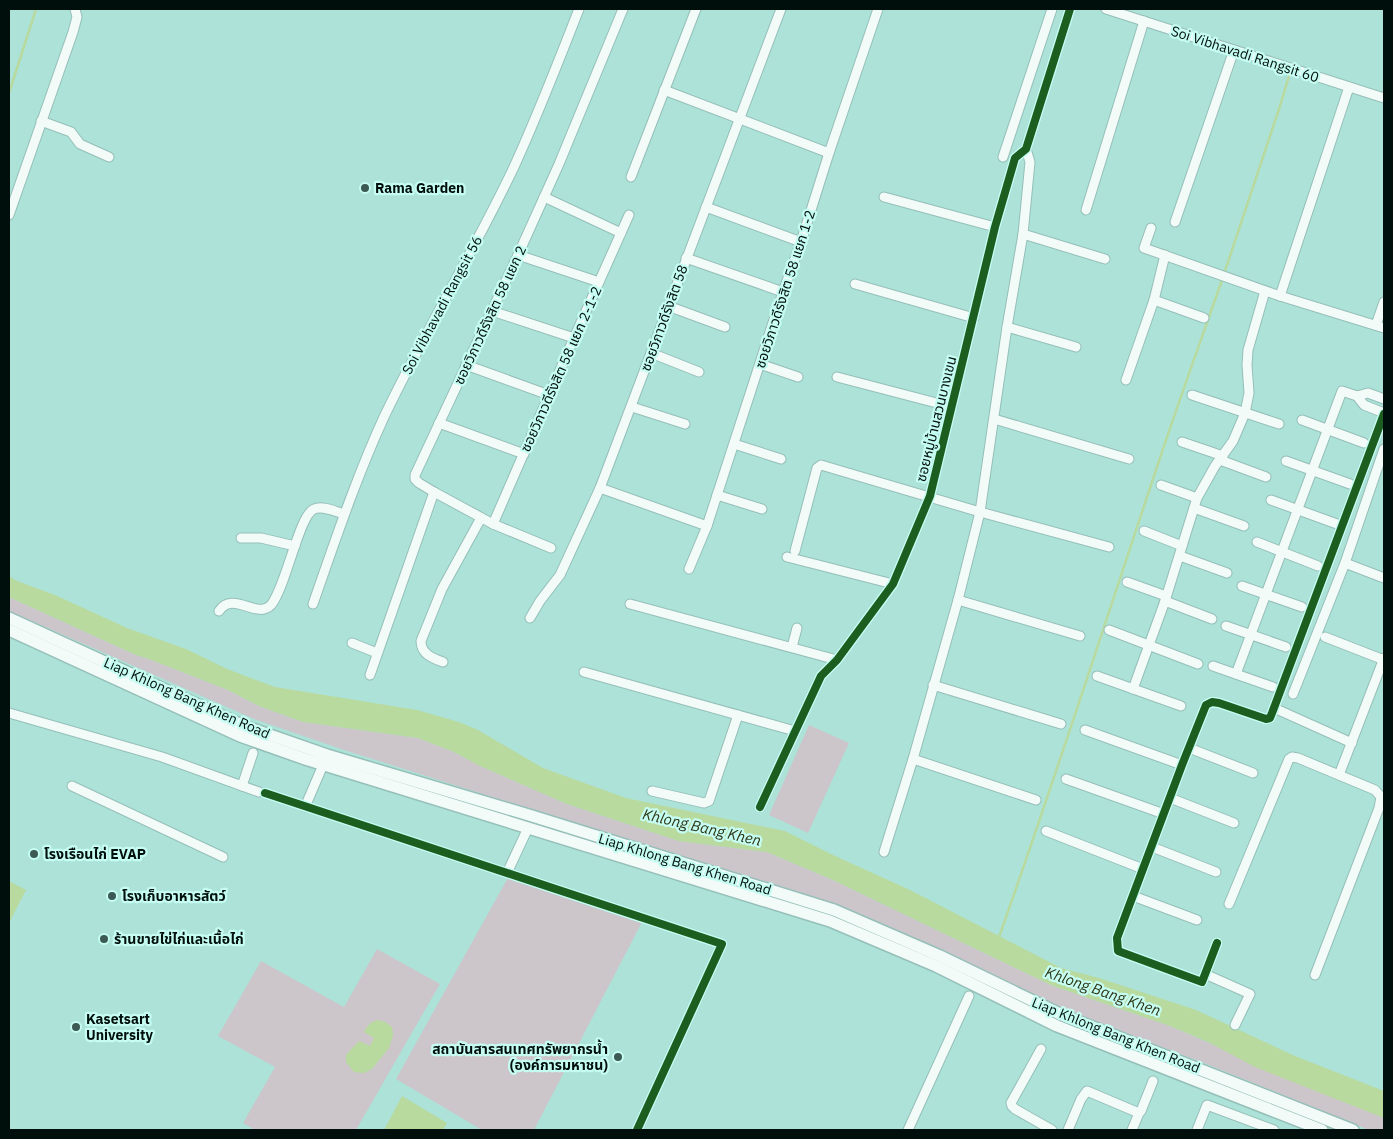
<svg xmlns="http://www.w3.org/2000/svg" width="1393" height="1139" viewBox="0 0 1393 1139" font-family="'IBM Plex Sans','Noto Sans Thai',sans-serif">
	<rect width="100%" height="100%" fill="#ace2d8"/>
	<g fill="#ccc6ca">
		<path d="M9,597L136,655L149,659L228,690L259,706L303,722L418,738L454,752L480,766L567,804L679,841L767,852L833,880L1053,986L1170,1026L1384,1118V1130H1369L1199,1061L1066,1012L900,932L836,906L344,750L254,719L9,611Z"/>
		<path d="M809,725L849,743L808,833L769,815Z"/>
		<path d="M510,874L643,920L534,1130H482L396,1079Z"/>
		<path d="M377,949L440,984L356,1130H255L243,1123L275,1067L218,1036L261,961L344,1007Z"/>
	</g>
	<g fill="#b9da9f">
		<path d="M9,576L17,581L55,595L127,628L186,649L227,669L275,687L417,710L459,722L478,730L543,768L626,798L785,831L833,855L910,890L1061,968L1099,978L1196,1010L1295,1056L1384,1091V1118L1255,1067L1208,1042L1170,1026L1053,986L833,880L767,852L679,841L567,804L480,766L454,752L418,738L303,722L259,706L228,690L149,659L136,655L9,597Z"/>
		<path d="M9,881L26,890L9,923Z"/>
		<path d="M378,1020L385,1022L392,1027L393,1035L389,1048L372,1069L364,1073L354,1072L346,1062V1055L359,1041L370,1046L374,1038L364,1032C367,1026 370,1022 378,1020Z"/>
		<path d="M402,1096L447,1123L443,1130H384Z"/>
	</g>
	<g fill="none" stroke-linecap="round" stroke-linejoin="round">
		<g stroke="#b9da9f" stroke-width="2.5">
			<path d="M9,93L36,9"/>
			<path d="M1225,271L1280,106L1289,76"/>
			<path d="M999,937C1054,782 1104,626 1156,470C1177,406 1200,343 1222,280"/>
		</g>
		<defs>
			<g id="minor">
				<path d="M1106,9L1384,98"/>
				<path d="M664,90L829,153"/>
				<path d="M41,121L71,132L80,144L109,157"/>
				<path d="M1003,157L1052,9"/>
				<path d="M631,177L696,9"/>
				<path d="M544,197L621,233"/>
				<path d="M884,197L995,227"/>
				<path d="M706,207L801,242"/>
				<path d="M1086,210L1144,21"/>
				<path d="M9,215L73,32L77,17L75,9"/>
				<path d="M1175,222L1234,50"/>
				<path d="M1151,228L1144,248L1280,296L1384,328"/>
				<path d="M1023,234L1105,259"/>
				<path d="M518,255L599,282"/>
				<path d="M686,258L783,292"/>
				<path d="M855,284L974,318"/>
				<path d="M1280,296L1349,87"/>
				<path d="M1154,300L1204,318"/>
				<path d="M668,306L725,327"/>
				<path d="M492,311L574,338"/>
				<path d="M1376,325L1384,302"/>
				<path d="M1007,327L1076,347"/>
				<path d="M651,353L699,372"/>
				<path d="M760,364L798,377"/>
				<path d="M466,365L549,395"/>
				<path d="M837,377L952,407"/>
				<path d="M1126,380L1154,300L1165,255"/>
				<path d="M1192,395L1279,424"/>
				<path d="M1384,399L1368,393L1357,396L1364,405L1384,413"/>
				<path d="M632,407L685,424"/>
				<path d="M994,419L1129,459"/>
				<path d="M1302,420L1364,443"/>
				<path d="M439,423L524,454"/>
				<path d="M1182,442L1223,456"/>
				<path d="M734,444L781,459"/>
				<path d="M1220,460L1266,477"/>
				<path d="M1286,461L1350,484"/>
				<path d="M1161,485L1197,498"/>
				<path d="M600,488L707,526"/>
				<path d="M717,495L762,509"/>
				<path d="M1271,500L1337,524"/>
				<path d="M1194,508L1244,526"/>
				<path d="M493,524L574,338L629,215"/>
				<path d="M1144,531L1182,546"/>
				<path d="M241,538H261L295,546"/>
				<path d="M1257,542L1318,566"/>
				<path d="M551,548L493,524L434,492L419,483L415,479V475L518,255L559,164L623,9"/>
				<path d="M795,551L817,468L821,465L980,512L1109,547"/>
				<path d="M1180,556L1227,573"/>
				<path d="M787,557L893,584"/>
				<path d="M1345,563L1384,578"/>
				<path d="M689,569L707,526L783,292L801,242L829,153L878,9"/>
				<path d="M1127,582L1166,596"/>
				<path d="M1242,586L1302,607"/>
				<path d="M958,600L1080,636"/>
				<path d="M1165,601L1212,619"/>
				<path d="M313,604C335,541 356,478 384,417C424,333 473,253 513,169C537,117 558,63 579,9"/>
				<path d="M630,604L837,660"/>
				<path d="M219,611C233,590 257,620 271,605C286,587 299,515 314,509C323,505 336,512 344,514"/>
				<path d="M530,618L540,601L560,575L600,488L781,9"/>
				<path d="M1226,626L1286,647"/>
				<path d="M1109,630L1198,664"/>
				<path d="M1325,637L1384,660"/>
				<path d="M352,643L377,653"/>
				<path d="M792,647L797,628"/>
				<path d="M443,662C432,658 421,654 421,641L442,589L481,518"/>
				<path d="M1213,666L1273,687"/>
				<path d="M584,672L795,731"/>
				<path d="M1236,674L1342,391L1357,396"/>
				<path d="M370,675L434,492"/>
				<path d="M1097,676L1181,706"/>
				<path d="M933,685L1061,724"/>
				<path d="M1133,689L1165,601L1197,498L1215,466L1233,441L1245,413L1249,393L1247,365L1248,350L1265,291"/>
				<path d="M1293,694L1345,563L1384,449"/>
				<path d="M1274,708L1352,743"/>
				<path d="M9,713L162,757L259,792"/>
				<path d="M1085,730L1182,765"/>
				<path d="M1189,748L1253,773"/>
				<path d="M913,759L1036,800"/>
				<path d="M1339,775L1384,658"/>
				<path d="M1066,779L1164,814"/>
				<path d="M72,786L223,857"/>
				<path d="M242,786L253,753"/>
				<path d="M652,791L704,803L709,801L738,715"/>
				<path d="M265,793L722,944L637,1130"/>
				<path d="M1170,798L1234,823"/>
				<path d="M305,807L323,765"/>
				<path d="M760,807L821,676L837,660L893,584L930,496L995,227L1015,158L1026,149L1070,9"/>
				<path d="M1046,831L1143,869"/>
				<path d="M1152,847L1216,872"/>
				<path d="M884,852L913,759L958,600L980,512L1007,327L1023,234L1030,162L1026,149"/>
				<path d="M507,873L528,828"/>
				<path d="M1133,896L1197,920"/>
				<path d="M1229,904L1289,759L1292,757L1298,758L1375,790L1381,797L1379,808L1315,975"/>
				<path d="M1217,943L1202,982L1118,951L1117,938L1182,765L1206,705L1212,702L1219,703L1266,719L1270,718L1272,713L1384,414"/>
				<path d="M1205,974L1250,994L1235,1025"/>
				<path d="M1041,1049L1011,1103L1012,1106L1015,1109L1052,1130"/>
				<path d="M908,1130L969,996"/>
				<path d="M1068,1130L1081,1099L1087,1091L1139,1113"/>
				<path d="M1132,1130L1139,1113L1141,1111L1153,1081"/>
				<path d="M1197,1130L1207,1105L1274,1130"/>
			</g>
			<g id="major">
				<path d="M9,618L244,726L327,755L532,816L834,910L940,956L1062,1015L1353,1130"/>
				<path d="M9,630L240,736L305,759L830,921L936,966L1057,1026L1322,1130"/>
			</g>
		</defs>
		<use href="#minor" stroke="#95bfb8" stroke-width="11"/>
		<use href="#major" stroke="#95bfb8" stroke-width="14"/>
		<use href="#minor" stroke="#f3fbf9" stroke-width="9"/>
		<use href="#major" stroke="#f3fbf9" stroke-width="11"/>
		<defs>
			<g id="cycleway">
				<path d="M265,793L722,944L637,1130"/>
				<path d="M760,807L821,676L837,660L893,584L930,496L995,227L1015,158L1026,149L1070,9"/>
				<path d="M1217,943L1202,982L1118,951L1117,938L1182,765L1206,705L1212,702L1219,703L1266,719L1270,718L1272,713L1384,414"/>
			</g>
		</defs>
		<use href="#cycleway" stroke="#c6fdf3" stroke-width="11"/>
		<use href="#cycleway" stroke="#1b5e20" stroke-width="8"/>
	</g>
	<g fill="#3c5953" stroke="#c6fdf3" stroke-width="2">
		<circle cx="365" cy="188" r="5"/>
		<circle cx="34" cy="854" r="5"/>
		<circle cx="112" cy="896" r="5"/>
		<circle cx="104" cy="939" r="5"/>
		<circle cx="76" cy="1027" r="5"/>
		<circle cx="618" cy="1057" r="5"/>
	</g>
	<g text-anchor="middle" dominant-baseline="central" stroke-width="4.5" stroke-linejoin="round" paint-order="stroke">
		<g font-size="14" fill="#000f0c" stroke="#c6fdf3">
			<text transform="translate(1245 54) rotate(18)">Soi Vibhavadi Rangsit 60</text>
			<text transform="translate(785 289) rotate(-72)">ซอยวิภาวดีรังสิต 58 แยก 1-2</text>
			<text transform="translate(442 305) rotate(-62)">Soi Vibhavadi Rangsit 56</text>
			<text transform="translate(490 315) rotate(-65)">ซอยวิภาวดีรังสิต 58 แยก 2</text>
			<text transform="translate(664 318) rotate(-70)">ซอยวิภาวดีรังสิต 58</text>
			<text transform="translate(561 369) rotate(-66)">ซอยวิภาวดีรังสิต 58 แยก 2-1-2</text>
			<text transform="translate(936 419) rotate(-76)">ซอยหมู่บ้านสวนบางเขน</text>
			<text transform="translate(187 698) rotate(24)">Liap Khlong Bang Khen Road</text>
			<text transform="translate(685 864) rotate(17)">Liap Khlong Bang Khen Road</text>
			<text transform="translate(1116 1035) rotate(22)">Liap Khlong Bang Khen Road</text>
		</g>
		<g font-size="14" font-weight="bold" fill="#000f0c" stroke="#c6fdf3" text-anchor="start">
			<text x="375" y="188">Rama Garden</text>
			<text x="44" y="854">โรงเรือนไก่ EVAP</text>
			<text x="122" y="896">โรงเก็บอาหารสัตว์</text>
			<text x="114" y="939">ร้านขายไข่ไก่และเนื้อไก่</text>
			<text x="86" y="1019">Kasetsart<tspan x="86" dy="16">University</tspan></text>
			<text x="608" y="1049" text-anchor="end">สถาบันสารสนเทศทรัพยากรน้ำ<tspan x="608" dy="16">(องค์การมหาชน)</tspan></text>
		</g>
		<g font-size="15" font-style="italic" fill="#2d3614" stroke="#c6fdf3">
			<text transform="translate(702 827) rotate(13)">Khlong Bang Khen</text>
			<text transform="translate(1103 991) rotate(19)">Khlong Bang Khen</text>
		</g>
	</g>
	<rect width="1393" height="1139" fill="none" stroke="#000f0c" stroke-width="20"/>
</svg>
